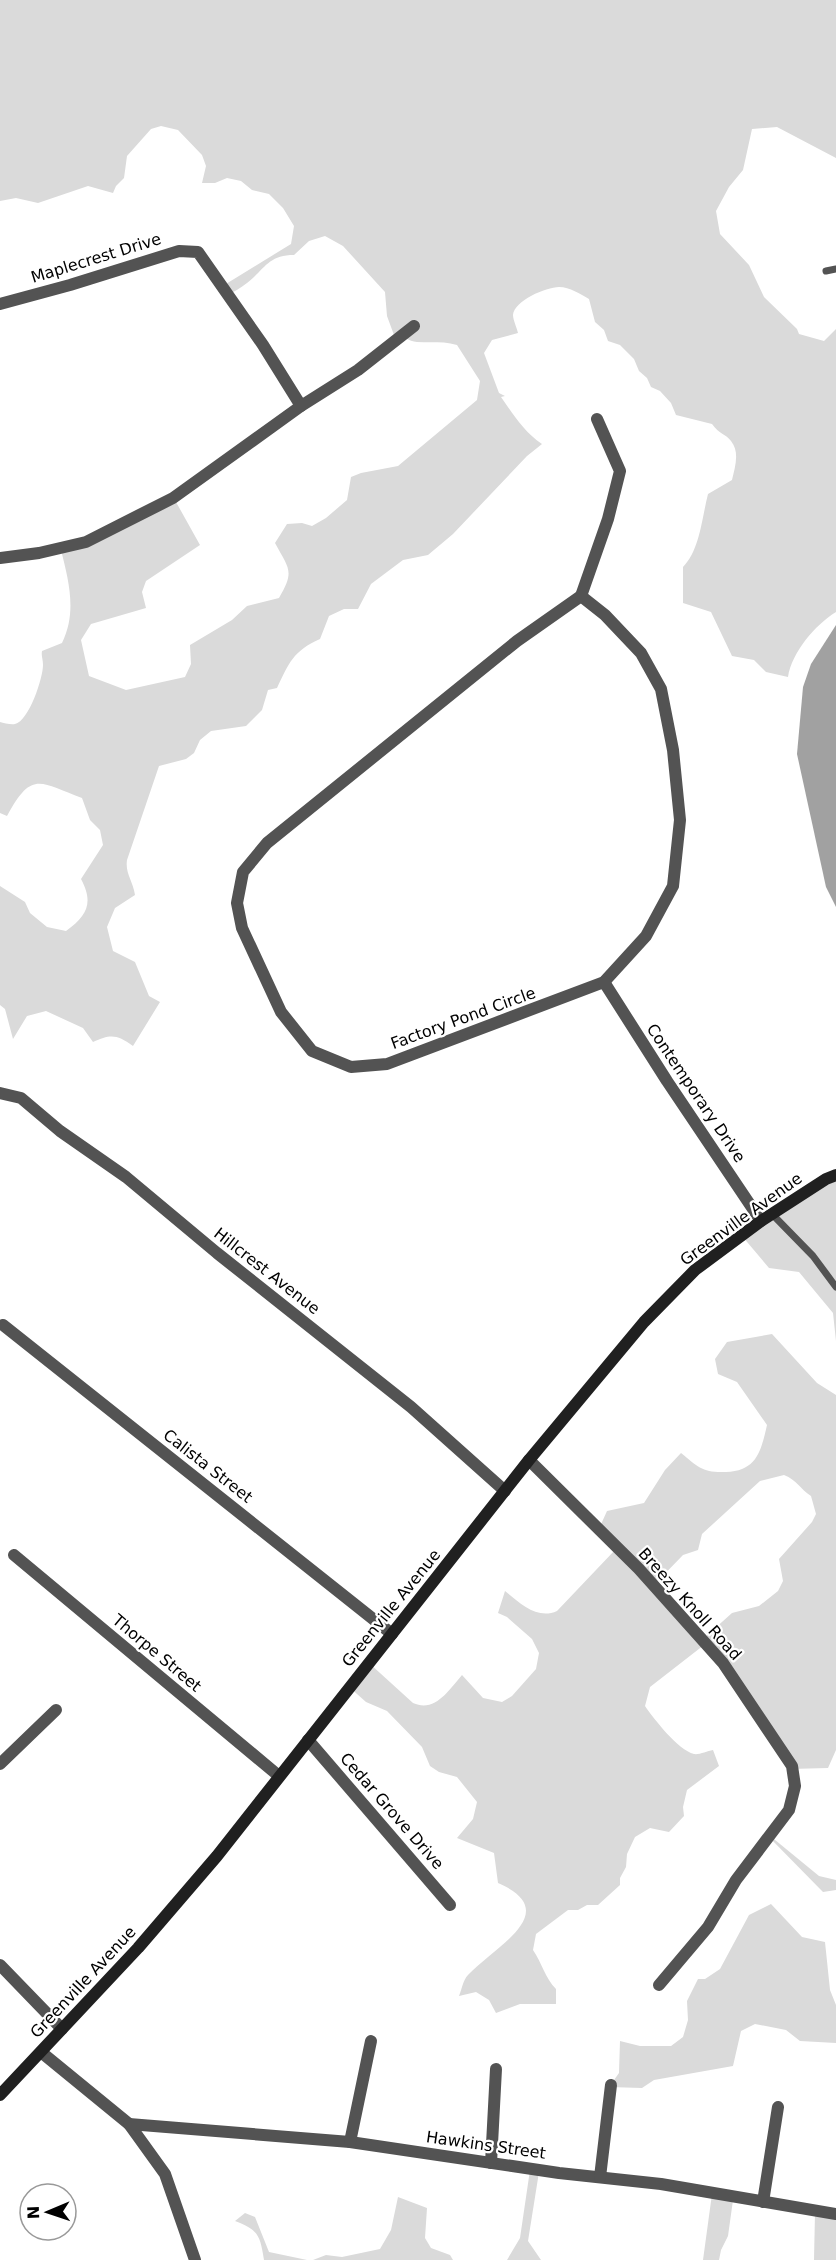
<svg xmlns="http://www.w3.org/2000/svg" width="836" height="2260" viewBox="0 0 836 2260" font-family="'DejaVu Sans',sans-serif">
	<rect width="100%" height="100%" fill="#fff"/>
	<g fill="#dadada" fill-rule="evenodd">
		<path d="M0,0H836V158L777,127L752,129L743,170L729,187L716,211L720,234L749,265L764,297L797,329L799,334L824,341L836,329V612C815,625 792,652 788,677L766,672L754,660L732,656L711,612L683,603V567C700,550 702,517 708,494L732,480C735,467 740,452 731,441C726,434 719,434 712,424L676,415L671,403L660,391L651,387L647,378L639,371L634,359L620,345L608,341L604,330L595,322L589,299C580,294 570,287 559,287C546,287 514,301 513,315C513,320 517,328 518,333L492,340L484,353L499,393L505,396L501,397C513,414 524,432 542,444L527,456L453,534L428,555L403,560L371,584L358,609H344L329,616L320,639C293,651 289,663 277,688L268,690L262,710L246,726L211,731L200,740L194,753L186,759L159,766L127,860C125,874 133,881 135,895L115,908L107,927L113,951L135,962L149,996L160,1002L133,1046C117,1034 110,1034 93,1042L83,1028L46,1011L27,1016L13,1039L5,1009L0,1005V886L25,902L30,913L47,927L66,931C87,916 94,903 81,879L103,845L100,830L90,820L82,798C39,782 32,770 7,816L0,813V722C4,723 11,725 15,724C29,721 43,678 43,665C43,659 41,656 42,651L62,643C77,612 69,582 61,550L176,502L200,545L146,581L142,592L146,608L91,624L81,640L89,676L126,690L185,677L191,664L190,645L232,620L247,606L279,598C295,571 289,569 275,543L287,524L302,523L312,526L326,518L347,500L351,477L361,473L398,466L477,400L480,381L457,345C444,341 431,343 417,342C409,341 402,336 394,335L387,316L385,292L343,246L325,236L309,241L294,255C268,255 265,269 247,283C241,288 233,292 226,296L221,287L291,244L294,226L283,208L269,194L252,190L241,181L227,178L215,183H202L206,166L202,155L178,130L161,126L151,129L127,156L124,178L116,186L113,193L88,186L38,203L16,198L0,201Z"/>
		<path d="M836,1173V1341L833,1313L799,1272L769,1268L742,1236Z"/>
		<path d="M772,1334L817,1383L836,1395V1750L828,1768L790,1769L704,1645L650,1687L645,1706C654,1719 678,1750 694,1754C699,1755 707,1751 713,1750L719,1766L687,1790L683,1807L684,1816L669,1832L650,1828L635,1837L627,1854L626,1867L620,1878V1885L598,1905H587L578,1910H568L536,1934L533,1950C542,1963 545,1978 556,1989V2004H520L496,2013L489,2000L476,1992L459,1996C462,1989 463,1980 468,1975C494,1947 565,1912 498,1883L494,1853L457,1838L473,1819L477,1802L457,1777L439,1772L430,1766L422,1747L387,1711L366,1702L348,1686L369,1663L413,1703C435,1713 449,1690 462,1675L483,1698L502,1702L512,1696L536,1669L539,1653L532,1639L507,1617L498,1613L505,1591C520,1603 537,1620 557,1611L615,1550L598,1531L607,1511L644,1503L665,1470L681,1453C698,1467 703,1473 726,1472C757,1471 761,1451 767,1425L737,1382L718,1374L715,1359L727,1342ZM784,1475C797,1480 800,1489 811,1496L816,1514L812,1522L779,1559L783,1581L778,1591L759,1606L732,1613L703,1639L653,1586L683,1555L698,1550L702,1534L760,1481Z"/>
		<path d="M769,1835L819,1876L836,1880V1890L823,1892L768,1836Z"/>
		<path d="M771,1904L802,1937L825,1942L830,1990L836,2005V2043L800,2041L786,2030L755,2024L741,2031L733,2066L654,2080L642,2088L609,2087L619,2073L620,2041L640,2046H671L683,2037L688,2020L687,2001L698,1979H705L720,1969L749,1915Z"/>
		<path d="M530,2170L539,2172L528,2241L541,2260H507L520,2238Z"/>
		<path d="M712,2194L733,2200L728,2236L721,2250L719,2260H703Z"/>
		<path d="M398,2197L427,2208L425,2238L431,2248L450,2255L453,2260H313L326,2255L342,2257L380,2249L391,2230Z"/>
		<path d="M836,2208V2260H814L815,2213Z"/>
		<path d="M245,2213L255,2217L269,2252L307,2260H264C260,2236 259,2230 235,2221Z"/>
	</g>
	<path fill="#a1a1a1" d="M836,625V907L826,887L797,754L803,687L811,664Z"/>
	<g fill="none" stroke-linecap="round" stroke-linejoin="round">
		<g stroke="#535353" stroke-width="7">
			<path d="M826,271L836,269"/>
			<path d="M772,1214L813,1256L836,1287"/>
		</g>
		<g stroke="#535353" stroke-width="12">
			<path d="M0,304L70,285L179,251L198,252L263,345L301,406"/>
			<path d="M0,558L39,553L86,542L173,498L301,406L358,370L414,326"/>
			<path d="M581,596L605,615L641,653L661,689L673,750L680,820L673,886L646,936L604,982L387,1064L351,1067L312,1051L281,1012L242,928L237,903L243,872L267,843L517,641Z"/>
			<path d="M581,596L608,519L620,471L597,419"/>
			<path d="M604,982L667,1081L761,1221"/>
			<path d="M0,1093L21,1098L60,1131L126,1177L217,1253L411,1407L505,1491"/>
			<path d="M3,1325L392,1634"/>
			<path d="M529,1460L639,1569L723,1663L792,1766L795,1786L789,1810L736,1880L708,1927L659,1985"/>
			<path d="M14,1555L279,1776"/>
			<path d="M308,1740L450,1905"/>
			<path d="M0,1764L56,1710"/>
			<path d="M0,1965L62,2029"/>
			<path d="M41,2052L129,2124L165,2174L195,2260"/>
			<path d="M129,2124L350,2142L559,2173L661,2184L836,2214"/>
			<path d="M350,2142L371,2041"/>
			<path d="M491,2163L496,2069"/>
			<path d="M600,2177L611,2085"/>
			<path d="M763,2202L778,2107"/>
		</g>
		<path stroke="#202020" stroke-width="12" d="M0,2095L138,1948L217,1856L529,1460L644,1322L695,1270L761,1221L826,1179L836,1175"/>
	</g>
	<g text-anchor="middle" dominant-baseline="central" stroke-width="4.5" stroke-linejoin="round" paint-order="stroke">
		<g font-size="16" fill="#000" stroke="#fff">
			<text transform="translate(96 258) rotate(-17)">Maplecrest Drive</text>
			<text transform="translate(463 1018) rotate(-20)">Factory Pond Circle</text>
			<text transform="translate(696 1093) rotate(56)">Contemporary Drive</text>
			<text transform="translate(741 1219) rotate(-36)">Greenville Avenue</text>
			<text transform="translate(267 1271) rotate(38)">Hillcrest Avenue</text>
			<text transform="translate(208 1466) rotate(38)">Calista Street</text>
			<text transform="translate(690 1604) rotate(48)">Breezy Knoll Road</text>
			<text transform="translate(391 1608) rotate(-51)">Greenville Avenue</text>
			<text transform="translate(157 1653) rotate(40)">Thorpe Street</text>
			<text transform="translate(392 1811) rotate(49)">Cedar Grove Drive</text>
			<text transform="translate(83 1982) rotate(-47)">Greenville Avenue</text>
			<text transform="translate(486 2145) rotate(8)">Hawkins Street</text>
		</g>
	</g>
	<g transform="translate(48 2212) rotate(268)"><circle r="28" fill="#ffffff" stroke="#999999" stroke-width="1.5"/>
	<path d="M0-4.5L10 22L0 15L-10 22Z" fill="#000000"/>
	<text y="-9" font-size="16" font-weight="bold" text-anchor="middle" fill="#000000">N</text>
	</g>
</svg>
